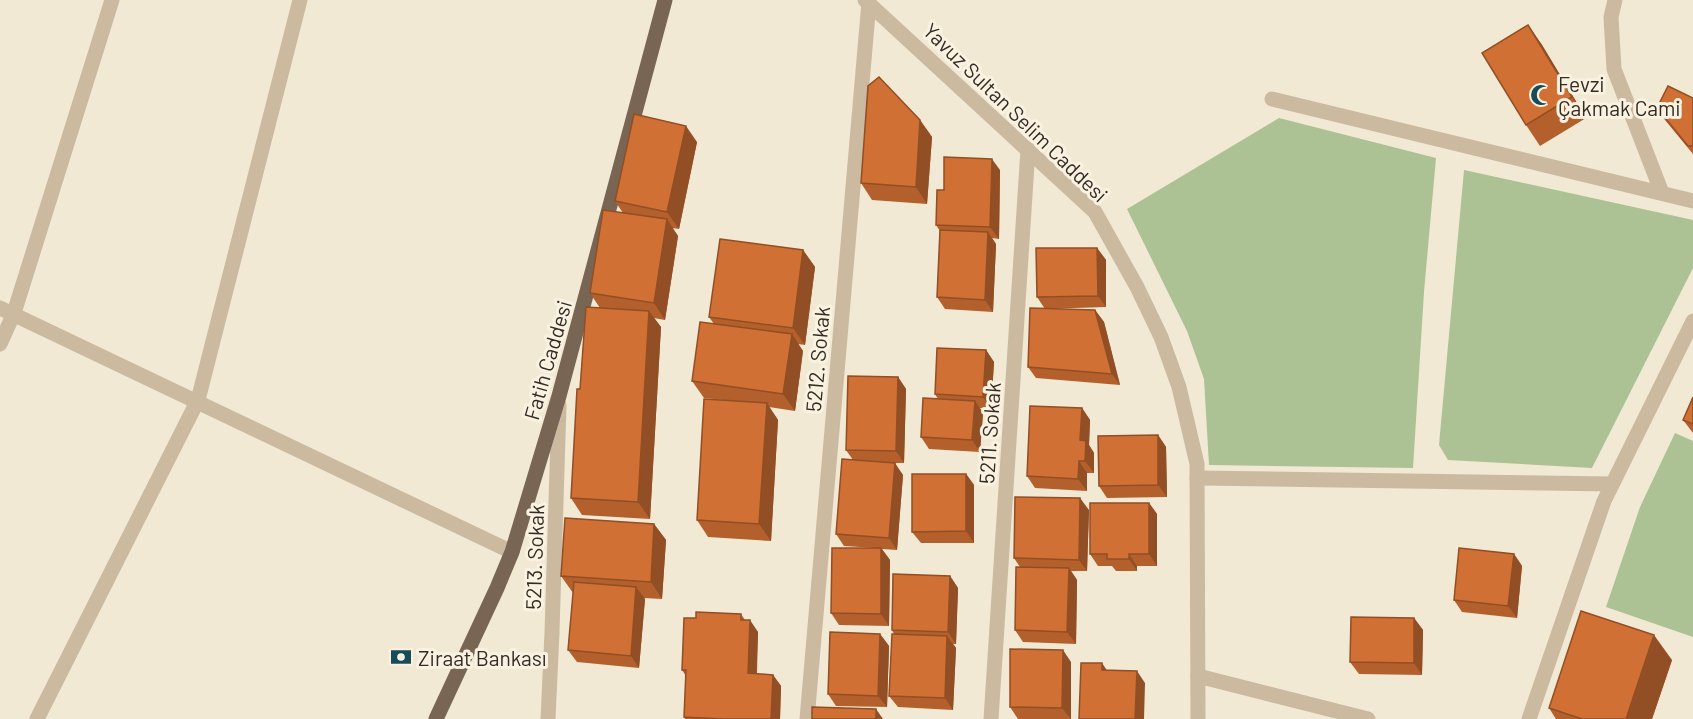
<svg xmlns="http://www.w3.org/2000/svg" width="1693" height="719" viewBox="0 0 1693 719" font-family="Barlow,sans-serif">
	<rect width="100%" height="100%" fill="#f2e9d4"/>
	<g fill="#acc294">
		<path d="M1279,118L1436,158L1424,292L1413,468L1209,465L1204,379L1187,331L1127,209Z"/>
		<path d="M1464,170L1693,220V268L1592,468L1448,460L1439,445Z"/>
		<path d="M1675,433L1693,441V637L1606,607L1640,507Z"/>
	</g>
	<g fill="none" stroke-linecap="round" stroke-linejoin="round">
		<g stroke="#cbbaa0" stroke-width="15">
			<path d="M865,0L1095,212L1137,287L1161,337L1179,387L1197,464L1198,719"/>
			<path d="M1615,0L1611,17L1614,69L1662,193"/>
			<path d="M1272,99L1693,201"/>
			<path d="M0,308L512,552"/>
			<path d="M0,344L14,313L112,0"/>
			<path d="M1197,478L1612,484"/>
			<path d="M1198,676L1368,719"/>
			<path d="M37,719L198,400L300,0"/>
			<path d="M548,719L552,632L559,405"/>
			<path d="M807,719L869,2"/>
			<path d="M991,719L1028,149"/>
			<path d="M1529,719L1604,501L1693,321"/>
		</g>
		<path stroke="#786553" stroke-width="15" d="M436,719L497,588L512,552L559,396L665,0"/>
	</g>
	<g fill="#b4602d">
		<path d="M1528,25L1542,45L1586,118L1540,146L1526,125Z"/>
		<path d="M1693,98V154L1665,120L1657,108Z"/>
		<path d="M920,120L932,137L927,204L872,200L861,183Z"/>
		<path d="M697,142L679,229L672,228L678,236L665,320L654,318L661,327L650,519L582,515L571,498L580,389L600,308L590,293L623,213L615,201Z"/>
		<path d="M1000,170L999,239L992,238L996,244L993,312L945,309L937,297L940,231L936,225L944,190Z"/>
		<path d="M1097,248L1106,260V307L1045,309L1037,297Z"/>
		<path d="M803,250L815,267L805,345L798,344L803,351L795,411L769,407L778,420L771,541L708,537L697,520L723,400L704,398L692,381L714,324L709,317Z"/>
		<path d="M1095,310L1104,322L1120,385L1036,378L1028,367Z"/>
		<path d="M986,350L994,362L991,409L980,408L983,413L980,452L929,449L921,437L938,399L935,394Z"/>
		<path d="M898,377L906,389L904,463H893L903,475L897,550L882,549L890,560L889,626L839,625L831,613L876,548L844,546L836,534L853,460L846,450Z"/>
		<path d="M1693,397V433L1683,420Z"/>
		<path d="M1082,408L1090,420L1089,445L1094,453V473H1087V491L1035,488L1027,476Z"/>
		<path d="M1158,435L1166,447L1167,497L1107,498L1099,486Z"/>
		<path d="M966,474L974,485V543H921L912,532Z"/>
		<path d="M1149,503L1157,514V566H1137V571H1116L1112,566H1098L1090,554Z"/>
		<path d="M1089,510L1087,571H1071L1077,580L1076,644L1023,642L1015,630L1020,567L1014,558Z"/>
		<path d="M654,524L666,540L662,599L644,598L645,599L639,668L577,662L568,650L573,593L561,576Z"/>
		<path d="M1514,554L1522,566L1517,618L1462,612L1454,600Z"/>
		<path d="M950,576L958,588L956,644H953L956,648L953,710L898,707L889,696L894,634L892,630Z"/>
		<path d="M741,614L745,620L758,632L757,674L773,675L781,686L780,719H685L684,717L686,676L682,670L696,618Z"/>
		<path d="M1414,618L1423,630L1422,675L1359,674L1350,662Z"/>
		<path d="M880,634L889,646L887,707L836,706L828,694Z"/>
		<path d="M1672,660L1652,719H1556L1549,708Z"/>
		<path d="M1071,662V719H1018L1010,707Z"/>
	</g>
	<g fill="#924e24">
		<path d="M1528,25L1542,45L1586,118L1572,97Z"/>
		<path d="M920,120L932,137L927,204L916,187Z"/>
		<path d="M686,126L697,142L679,229L667,212Z"/>
		<path d="M992,159L1000,170L999,239L990,227Z"/>
		<path d="M667,219L678,236L665,320L654,303Z"/>
		<path d="M988,232L996,244L993,312L985,300Z"/>
		<path d="M1097,248L1106,260V307L1098,296Z"/>
		<path d="M803,250L815,267L805,345L793,328Z"/>
		<path d="M1095,310L1104,322L1120,385L1112,374Z"/>
		<path d="M649,311L661,327L650,519L638,502Z"/>
		<path d="M792,334L803,351L795,411L783,394Z"/>
		<path d="M986,350L994,362L991,409L983,397Z"/>
		<path d="M898,377L906,389L904,463L896,451Z"/>
		<path d="M975,401L983,413L980,452L972,440Z"/>
		<path d="M767,403L778,420L771,541L759,524Z"/>
		<path d="M1082,408L1090,420L1089,445L1094,453V473L1085,461L1080,440Z"/>
		<path d="M1158,435L1166,447L1167,497L1158,485Z"/>
		<path d="M1079,461L1087,473V491L1078,479Z"/>
		<path d="M895,463L903,475L897,550L889,538Z"/>
		<path d="M966,474L974,485V543L966,531Z"/>
		<path d="M1080,498L1089,510L1087,571L1079,560Z"/>
		<path d="M1149,503L1157,514V566L1149,554Z"/>
		<path d="M654,524L666,540L662,599L651,582Z"/>
		<path d="M881,548L890,560L889,626L881,614Z"/>
		<path d="M1129,554L1137,566V571L1129,559Z"/>
		<path d="M1514,554L1522,566L1517,618L1508,606Z"/>
		<path d="M1069,568L1077,580L1076,644L1067,632Z"/>
		<path d="M950,576L958,588L956,644L948,632Z"/>
		<path d="M636,587L645,599L639,668L631,656Z"/>
		<path d="M1414,618L1423,630L1422,675L1414,663Z"/>
		<path d="M750,620L758,632L756,685L748,673Z"/>
		<path d="M880,634L889,646L887,707L878,696Z"/>
		<path d="M1654,635L1672,660L1652,719H1626Z"/>
		<path d="M947,636L956,648L953,710L945,698Z"/>
		<path d="M1063,650L1071,662V719L1062,708Z"/>
		<path d="M1102,663L1110,675L1102,670Z"/>
		<path d="M1137,671L1145,683L1144,719H1135Z"/>
		<path d="M773,675L781,686L780,719H771Z"/>
		<path d="M876,709L883,719H876Z"/>
	</g>
	<g fill="#d17034" stroke="#924e24" stroke-width="1.5">
		<path d="M1528,25L1572,97L1526,125L1482,53Z"/>
		<path d="M879,77L920,120L916,187L861,183L868,86Z"/>
		<path d="M1668,86L1693,98V146H1688L1657,108Z"/>
		<path d="M634,114L686,126L667,212L615,201Z"/>
		<path d="M944,157L992,159L990,227L936,225L937,190H944Z"/>
		<path d="M603,210L667,219L654,303L590,293Z"/>
		<path d="M940,230L988,232L985,300L937,297Z"/>
		<path d="M720,239L803,250L793,328L709,317Z"/>
		<path d="M1036,248H1097L1098,296L1037,297Z"/>
		<path d="M586,307L649,311L638,502L571,498L577,389H580Z"/>
		<path d="M1030,308L1095,310L1112,374L1028,367Z"/>
		<path d="M700,322L792,334L783,394L692,381Z"/>
		<path d="M937,348L986,350L983,397L935,394Z"/>
		<path d="M848,376L898,377L896,451L846,450Z"/>
		<path d="M1693,397V424L1683,420Z"/>
		<path d="M923,398L975,401L972,440L921,437Z"/>
		<path d="M704,399L767,403L759,524L697,520Z"/>
		<path d="M1030,406L1082,408L1080,440L1086,441L1085,461H1079L1078,479L1027,476Z"/>
		<path d="M1158,435V485L1099,486L1098,436Z"/>
		<path d="M842,459L895,463L889,538L836,534Z"/>
		<path d="M912,474H966V531L912,532Z"/>
		<path d="M1015,497L1080,498L1079,560L1014,558Z"/>
		<path d="M1090,503H1149V554H1129V559H1107V554H1090Z"/>
		<path d="M565,518L654,524L651,582L561,576Z"/>
		<path d="M832,548H881V614L831,613Z"/>
		<path d="M1459,548L1514,554L1508,606L1454,600Z"/>
		<path d="M1016,567L1069,568L1067,632L1015,630Z"/>
		<path d="M893,574L950,576L948,632L892,630Z"/>
		<path d="M574,582L636,587L631,656L568,650Z"/>
		<path d="M1581,611L1654,635L1626,719H1582L1549,708Z"/>
		<path d="M696,612L741,614V620H750L748,673L773,675L771,719H723L684,717L686,670H682L684,618H696Z"/>
		<path d="M1351,617L1414,618V663L1350,662Z"/>
		<path d="M830,632L880,634L878,696L828,694Z"/>
		<path d="M892,634L947,636L945,698L889,696Z"/>
		<path d="M1010,649L1063,650L1062,708L1010,707Z"/>
		<path d="M1081,663H1102V670L1137,671L1135,719H1079Z"/>
		<path d="M812,707L876,709V719H812Z"/>
	</g>
	<defs>
		<symbol id="mosque-bare" viewBox="-9 -9 18 18"><path d="M3.5-4.9A6 6 0 1 0 3.5 4.9A5 5 0 1 1 3.5-4.9Z" fill="#164b58" stroke="#faf2e1" stroke-width="2.5" paint-order="stroke"/></symbol>
		<symbol id="bank-bare" viewBox="-9 -9 18 18"><path d="M-6-4H6V4H-6ZM0-2.3a2.3 2.3 0 1 0 0 4.6a2.3 2.3 0 1 0 0-4.6Z" fill="#164b58" stroke="#faf2e1" stroke-width="2.5" paint-order="stroke"/></symbol>
	</defs>
	<g fill-rule="evenodd">
		<use href="#mosque-bare" x="1526" y="80" width="30" height="30"/>
		<use href="#bank-bare" x="386" y="642" width="30" height="30"/>
	</g>
	<g text-anchor="middle" dominant-baseline="central" stroke-width="6" stroke-linejoin="round" paint-order="stroke">
		<g font-size="21" fill="#342b24" stroke="#faf2e1" text-anchor="start">
			<text x="1558" y="83">Fevzi<tspan x="1558" dy="24">Çakmak Cami</tspan></text>
			<text x="418" y="657">Ziraat Bankası</text>
		</g>
		<g font-size="21" fill="#342b24" stroke="#faf2e1">
			<text transform="translate(1016 112) rotate(44)">Yavuz Sultan Selim Caddesi</text>
			<text transform="translate(817 359) rotate(-85)">5212. Sokak</text>
			<text transform="translate(547 360) rotate(-74)">Fatih Caddesi</text>
			<text transform="translate(989 433) rotate(-86)">5211. Sokak</text>
			<text transform="translate(534 557) rotate(-88)">5213. Sokak</text>
		</g>
	</g>
</svg>
